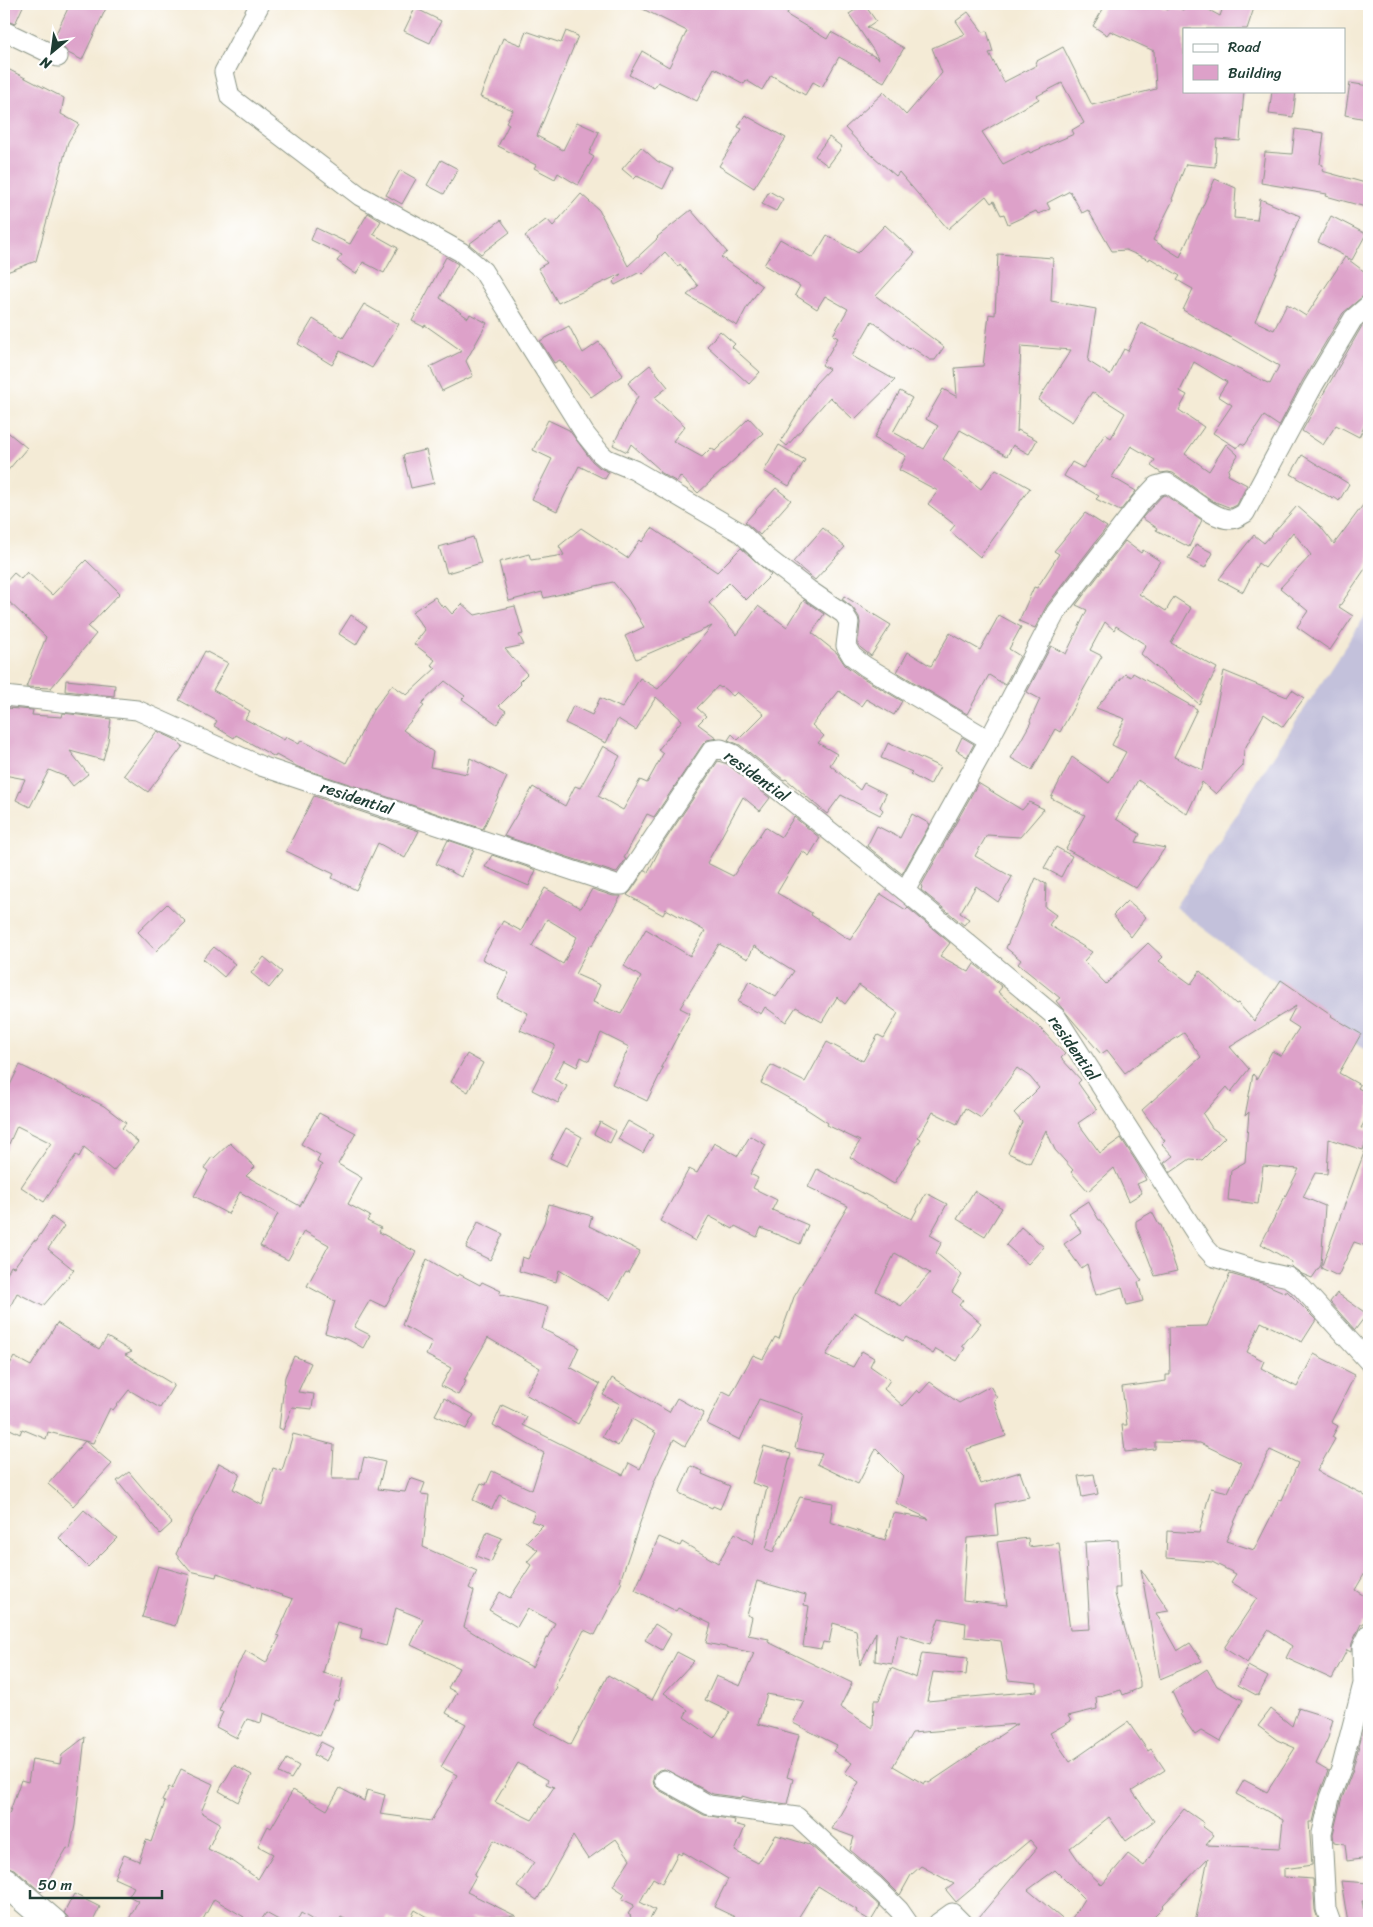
<svg xmlns="http://www.w3.org/2000/svg" width="1373" height="1927" viewBox="0 0 1373 1927" font-family="Sriracha,sans-serif">
	<rect width="100%" height="100%" fill="#fff"/>
	<filter id="ink" filterUnits="userSpaceOnUse"><feTurbulence type="fractalNoise" baseFrequency=".02" numOctaves="2"/><feDisplacementMap in="SourceGraphic" scale="10" xChannelSelector="R" yChannelSelector="G"/><feConvolveMatrix kernelMatrix="1 2 1 2 8 2 1 2 1" color-interpolation-filters="sRGB"/></filter>
	<filter id="wash" filterUnits="userSpaceOnUse"><feTurbulence type="fractalNoise" baseFrequency=".0096" numOctaves="4" result="noise"/><feDisplacementMap in="SourceGraphic" scale="20" xChannelSelector="R" yChannelSelector="G"/><feGaussianBlur stdDeviation="1.12" result="paint"/><feColorMatrix in="noise" values="0 0 0 0 0 0 0 0 0 0 0 0 0 0 0 0 0 1.4 0 .05"/><feComposite in="paint" operator="in"/></filter>
	<g filter="url(#wash)">
		<rect width="100%" height="100%" fill="#f4ebd6"/>
		<path fill="#c3c1db" d="M1369,610V1052L1175,907Z"/>
		<g id="blocks">
			<g fill="#dda1c9" fill-rule="evenodd">
				<path d="M4,4H24L15,24L4,20Z"/>
				<path d="M70,4H108L82,60L68,53L63,47L52,42Z"/>
				<path d="M633,4H771L788,12L787,15L827,39L831,32L879,59L849,14L864,4L876,21L867,27L904,48L884,82L839,57L822,87L813,82L805,95L771,75L762,90L746,80L744,84L714,68L697,101L658,82L654,88L629,75L642,51L669,67L687,31Z"/>
				<path d="M1106,4H1157L1168,10L1171,4L1183,10L1187,4H1198L1220,16L1224,4H1241L1254,8L1247,29H1184V91H1244L1240,141L1217,139L1215,167L1186,164L1172,199L1173,200L1153,240L1180,257L1215,179L1236,188L1234,218L1257,220L1260,199L1300,216L1255,321L1274,330L1287,304L1306,316L1345,257L1369,275V294L1362,297L1343,313L1303,380L1279,426L1264,416L1245,445L1241,443L1237,448L1213,433L1232,405L1218,396L1227,382L1194,362L1180,391L1187,395L1179,410L1204,427L1185,454L1209,471L1226,444L1238,455L1228,471L1229,472L1228,475L1247,485L1237,505L1231,508L1213,501L1173,473L1168,472L1161,473L1151,466L1155,460L1131,446L1112,477L1136,491L1120,511L1096,499L1099,496L1064,476L1072,462L1083,468L1105,434L1111,438L1125,413L1092,392L1072,422L1038,400L1071,350L1021,346L1017,432L1018,430L1037,440L1029,454L1013,445L1007,456L960,430L943,459L981,489L996,469L1030,488L980,557L950,531L955,525L928,504L938,491L899,470L906,456L874,438L900,391L912,398L893,432L924,449L938,426L926,419L943,389L957,397L955,368L983,366L989,314L995,315L998,254L1053,258L1051,301L1096,309L1088,361L1110,375L1124,349L1128,351L1141,323L1270,384L1279,366L1183,310L1193,289L1177,280L1180,276L1150,258L1149,260L1126,250L1112,251L1088,210L1082,213L1070,191L1047,203L1050,209L1038,214L1036,211L1008,224L1004,214L1001,215L994,201L991,203L986,196L948,229L899,172L896,176L866,150L845,128L884,92L906,115L942,73L932,48L965,34L956,21L968,12L983,32L987,31L993,52L989,53L1004,82L1037,65L1035,62L1063,47L1092,105L1156,89L1154,51L1110,31L1107,35L1093,26ZM1062,83L1084,123L1072,130L1074,134L1030,153L1029,151L1003,164L982,132L1039,99L1037,96Z"/>
				<path d="M415,8L441,21L430,43L404,31Z"/>
				<path d="M526,31L561,43L566,31L578,36L537,136L563,150L577,122L599,132L589,154L594,157L578,185L558,173L555,179L534,168L536,165L498,146L509,124L506,122L513,110L480,97L503,38L521,45Z"/>
				<path d="M4,67L64,98L61,114L79,124L68,142L36,261L4,273Z"/>
				<path d="M1350,83L1369,86L1366,119L1345,115Z"/>
				<path d="M1272,91H1296L1293,117L1269,114Z"/>
				<path d="M745,115L786,138L754,188L719,166L742,129L738,127Z"/>
				<path d="M1295,129L1324,133L1320,164L1323,165L1322,171L1369,184V208L1326,196L1327,194L1261,183L1265,152L1292,154Z"/>
				<path d="M829,137L842,147L828,166L815,156Z"/>
				<path d="M641,147L657,161L673,169L663,189L637,176L634,179L622,169Z"/>
				<path d="M441,160L458,169L444,194L427,185Z"/>
				<path d="M400,170L416,179L402,204L386,195Z"/>
				<path d="M769,191L783,199L776,211L762,204Z"/>
				<path d="M581,194L599,210L628,266L658,238L657,237L691,210L727,252L721,257L762,286L747,307L737,326L687,295L698,286L680,264L678,267L665,252L642,274L640,272L615,285L613,282L621,274L558,303L538,268L547,263L525,236L547,219L553,226Z"/>
				<path d="M368,213L381,221L373,234L398,248L384,273L363,262L356,274L337,261L342,255L311,240L316,228L350,244Z"/>
				<path d="M1331,216L1366,234L1352,260L1318,242Z"/>
				<path d="M501,220L510,232L481,254L469,244Z"/>
				<path d="M885,225L915,253L876,296L944,347L935,360H930L911,347L909,349L872,321L852,356L895,380L854,420L830,397L787,446L781,441L815,384L829,369L822,365L838,338L833,335L848,309L825,296L817,309L795,295L800,286L764,265L780,239L813,258L827,235L858,253Z"/>
				<path d="M446,257L458,264L440,298L468,318L470,314L487,323L466,361L473,376L442,391L430,367L462,351L425,325L424,327L412,321Z"/>
				<path d="M364,304L399,324L372,368L340,351L332,365L298,344L313,319L343,338Z"/>
				<path d="M1369,320V417L1359,437L1336,425L1323,445L1302,431L1362,326Z"/>
				<path d="M569,326L583,353L599,342L623,375L591,397L560,360L554,363L540,341Z"/>
				<path d="M720,331L735,344L732,347L760,372L749,384L707,346Z"/>
				<path d="M650,365L668,387L654,398L685,426L673,441L702,457L711,448L715,451L749,418L763,433L698,493L680,476L677,482L659,472L660,470L631,444L627,452L613,445L638,396L628,383Z"/>
				<path d="M548,420L569,430L592,461L600,468L609,472L605,479L579,466L557,511L532,499L552,459L533,450Z"/>
				<path d="M4,429L27,448L4,475Z"/>
				<path d="M779,445L805,460L789,486L764,471Z"/>
				<path d="M426,450L434,483L411,488L403,455Z"/>
				<path d="M1302,455L1349,484L1339,501L1334,497L1333,499L1291,474Z"/>
				<path d="M776,488L791,500L760,535L745,522Z"/>
				<path d="M1165,495L1202,520L1189,547L1156,530L1157,528L1142,518L1162,496Z"/>
				<path d="M1369,497V563L1339,607L1353,616L1330,650L1297,627L1308,611L1280,588L1311,555L1293,532L1265,568L1258,563L1243,592L1219,579L1254,535L1264,543L1297,506L1320,526L1334,544Z"/>
				<path d="M1085,513L1107,527L1047,605L1035,628L1019,621L1034,587L1037,588L1059,554L1054,551Z"/>
				<path d="M581,528L627,558L640,540L642,542L652,528L717,572L741,548L771,575L746,600L729,583L709,603L737,635L758,606L787,627L804,600L824,614L812,633L837,653L845,665L858,675L902,701L894,715L866,699L861,706L839,691L812,725L824,736L818,743L837,754L830,765L860,790L864,783L886,794L880,807L883,810L880,815L841,795L827,814L786,779L784,780L740,745L728,740L732,734L738,740L764,714L737,692L733,696L722,687L721,688L718,686L697,708L706,716L698,724L717,738L707,740L703,744L654,817L647,814L624,858L626,859L616,873L504,836L533,787L565,806L575,786L580,788L603,746L620,756L598,796L623,810L640,780L647,783L663,754L658,750L682,720L656,697L636,730L618,719L606,743L565,723L573,706L592,715L600,698L622,708L640,678L658,689L712,626L636,659L625,636L644,627L628,600L613,582L544,598L542,592L509,601L499,562L529,554L531,560L564,555L559,546Z"/>
				<path d="M823,528L845,547L815,580L793,562Z"/>
				<path d="M473,537L481,563L447,573L439,547Z"/>
				<path d="M1125,541L1141,553L1143,550L1160,561L1139,594L1166,611L1174,597L1191,608L1171,643L1217,668L1199,704L1141,654L1146,645L1116,626L1114,630L1105,622L1090,650L1102,656L1060,732L1055,729L1032,770L1011,758L1031,722L1030,721L1040,699L1027,692L1051,646L1066,654L1087,610L1076,605Z"/>
				<path d="M1196,544L1213,553L1205,568L1188,559Z"/>
				<path d="M86,560L120,593L88,627L96,634L51,688L26,687L46,637L4,597V584L14,573L21,579L27,572L52,595Z"/>
				<path d="M844,596L891,625L871,656L861,648L858,644L860,623L859,617L853,608L842,599Z"/>
				<path d="M435,597L443,608L445,606L452,614L462,604L475,615L515,606L523,634L519,635L524,645L505,649L527,674L519,682L521,684L499,706L506,711L497,724L462,699L465,696L445,681L421,704L424,706L403,730L433,752L430,767L467,774L470,758L507,777L483,829L298,767L276,755L275,757L236,735L234,738L214,726L217,721L179,700L205,651L228,663L213,690L250,711L245,719L284,740L286,737L299,744L301,740L346,763L373,710L392,685L407,695L436,668L431,665L435,660L414,644L425,630L412,612Z"/>
				<path d="M351,615L367,626L356,645L339,634Z"/>
				<path d="M999,615L1021,627L1009,649L1020,656L1005,685L989,675L967,714L897,672L908,652L931,666L950,633L980,650Z"/>
				<path d="M1224,671L1287,697L1292,690L1304,698L1283,727L1264,714L1244,750L1243,766L1216,794L1202,782L1187,814L1138,780L1116,819L1140,834L1136,842L1165,848L1136,888L1066,849L1085,815L1051,798L1072,757L1109,783L1126,752L1112,745L1125,719L1096,708L1125,674L1131,677L1133,673L1197,709L1174,757L1203,770Z"/>
				<path d="M66,680L115,685L114,696L65,691Z"/>
				<path d="M6,708L33,710L32,715L62,717L63,713L111,719L108,741L103,760L70,751L88,774L73,786L66,777L49,770L30,807L16,800L25,779L4,775V724Z"/>
				<path d="M157,731L174,739L183,746L148,792L124,775Z"/>
				<path d="M962,737L974,744L967,757L956,750Z"/>
				<path d="M888,743L940,767L930,785L910,774L912,772L881,758Z"/>
				<path d="M718,761L727,764L770,798L760,811L743,797L707,863L733,876L765,827L781,837L794,817L820,838L809,856L802,851L777,893L812,913L811,915L850,940L881,894L906,910L908,908L950,943L940,956L969,972L974,964L977,966L1002,987L998,992L1040,1028L1065,1054L1061,1058L1081,1080L1078,1083L1097,1110L1078,1123L1100,1153L1121,1138L1139,1166L1146,1180L1137,1184L1142,1193L1129,1201L1114,1168L1088,1191L1071,1172L1073,1170L1055,1150L1046,1130L1030,1163L1008,1153L1022,1122L1014,1113L1039,1088L1030,1077L1017,1068L981,1118L965,1108L957,1124L933,1112L918,1137L921,1139L894,1184L850,1157L860,1141L827,1125L828,1123L805,1108V1107L761,1083L771,1065L805,1082L827,1042L863,1061L878,1035L884,1038L898,1013L859,985L845,1004L837,997L822,1022L796,1007L786,1022L765,1007L761,1014L738,1002L749,981L776,997L794,971L754,946L748,959L719,944L680,1008L690,1013L661,1067L663,1068L647,1101L612,1084L629,1047L601,1033L589,1061L581,1057L577,1067L564,1060L554,1079L567,1086L558,1103L532,1090L555,1045L520,1030L528,1013L497,998L509,973L482,959L503,921L521,931L545,888L581,908L592,889L613,896H621L592,946L590,945L575,974L600,985L593,1002L621,1014L641,977L624,966L646,929L690,956L705,931L666,909L663,915L627,895L631,891L645,870L648,872L662,845ZM547,919L577,937L563,964L532,946Z"/>
				<path d="M978,783L1022,810L1029,802L1044,809L1020,837L987,835L975,856L1012,877L998,902L976,886L960,913L969,919L964,925L921,890L922,887L921,886Z"/>
				<path d="M314,796L419,831L405,858L378,843L356,890L332,878L334,874L286,851Z"/>
				<path d="M912,814L930,824L902,874L867,846L877,826L900,838Z"/>
				<path d="M448,840L474,849L461,877L436,864Z"/>
				<path d="M1056,847L1072,856L1061,877L1044,868Z"/>
				<path d="M492,855L536,870L529,886L485,867Z"/>
				<path d="M1036,878L1046,884L1045,907L1056,915L1049,925L1092,952L1084,961L1106,984L1148,943L1163,957L1159,961L1191,984L1200,971L1236,1004L1238,1003L1254,1021L1281,980L1332,1015L1331,1016L1361,1034L1339,1073L1360,1085L1358,1088L1369,1094V1113L1361,1128L1369,1130L1363,1150L1329,1139L1327,1174L1315,1173L1303,1197L1325,1206L1321,1265L1312,1278L1302,1274L1291,1266L1292,1262L1261,1244L1299,1169L1263,1166L1258,1204L1228,1200L1231,1170L1245,1162L1249,1112L1245,1116L1253,1074L1257,1079L1272,1051L1281,1056L1299,1028L1288,1021L1296,1006L1230,1047L1249,1069L1231,1092L1227,1087L1203,1114L1212,1128L1225,1137L1202,1160L1190,1159L1170,1173L1164,1163L1173,1156L1162,1144L1165,1141L1142,1110L1201,1057L1184,1033L1145,1058L1125,1073L1107,1050L1101,1054L1056,1001L1060,998L1018,964L1021,960L1006,948Z"/>
				<path d="M1127,901L1146,917L1131,937L1113,915Z"/>
				<path d="M167,904L186,922L156,951L138,932Z"/>
				<path d="M214,947L235,964L224,977L203,959Z"/>
				<path d="M264,957L282,972L269,988L251,973Z"/>
				<path d="M467,1054L483,1063L468,1092L451,1082Z"/>
				<path d="M20,1065L104,1106L126,1123L122,1128L138,1142L113,1171L84,1147L79,1157L76,1155L44,1202L21,1187L51,1143L17,1126L4,1155V1097Z"/>
				<path d="M319,1113L356,1133L338,1164L362,1178L348,1204L370,1216L367,1221L381,1228L379,1232L416,1252L385,1307L370,1300L354,1327L370,1335L363,1348L349,1340L325,1333L335,1301L307,1286L329,1245L304,1231L288,1260L260,1246L278,1214L240,1192L228,1214L194,1196L208,1171L204,1168L212,1157L214,1158L230,1143L255,1167L246,1176L300,1206L322,1165L317,1162L320,1155L301,1144Z"/>
				<path d="M628,1121L653,1135L643,1153L618,1139Z"/>
				<path d="M600,1122L616,1131L610,1143L594,1134Z"/>
				<path d="M566,1128L582,1137L567,1166L550,1158Z"/>
				<path d="M750,1136L766,1145L750,1174L758,1178L753,1188L777,1200L772,1210L808,1225L800,1244L761,1228L757,1237L735,1226L733,1229L709,1216L695,1241L660,1221L689,1169L697,1173L714,1143L738,1156Z"/>
				<path d="M1368,1142H1369V1247L1354,1242L1338,1276L1321,1268Z"/>
				<path d="M817,1169L912,1219L926,1193L947,1204L930,1235L942,1242L936,1253L962,1275L952,1292L963,1300L959,1305L981,1323L962,1346L965,1348L957,1361L936,1349L933,1354L906,1337L903,1341L854,1312L826,1355L853,1367L862,1351L874,1358L870,1366L890,1380L884,1389L903,1406L917,1390L920,1393L930,1382L959,1403L990,1386L997,1398L994,1400L1006,1436L967,1449L981,1484L1020,1472L1029,1497L995,1504L998,1535L967,1538L963,1600L1007,1605L997,1542L1028,1538L1029,1547L1059,1543L1070,1630L1090,1629L1085,1542L1118,1540L1120,1588H1115V1594L1140,1682V1688L1123,1695L1121,1690L1096,1697L1097,1709L1068,1716L1071,1721L1050,1733L1070,1762L1128,1722L1148,1751L1151,1749L1165,1770L1132,1791L1154,1821L1126,1841L1109,1817L1070,1848L1083,1867L1102,1885L1128,1854L1144,1866L1167,1830L1184,1809L1204,1823L1202,1826L1214,1835L1206,1845L1280,1848L1283,1820L1236,1794L1244,1780L1267,1792L1295,1748L1277,1740L1258,1726L1271,1709L1292,1726L1298,1708L1333,1719L1328,1738L1316,1764L1328,1771L1319,1795L1313,1822H1309L1312,1865L1284,1869V1877L1313,1879L1315,1910L1318,1920L1291,1923L1261,1922V1923H1195L1208,1858L1162,1906L1163,1907L1147,1923H1069L1084,1899L1055,1870L1028,1890L1067,1923H974L1037,1848L1030,1840L956,1902L946,1890L954,1884L921,1866L911,1875L900,1895L881,1876L850,1850L854,1837L832,1829L859,1782L845,1773L852,1763L833,1751L837,1745L793,1723L804,1701L767,1694L758,1724L799,1735L787,1777L793,1779L787,1804L752,1799L742,1796V1798L713,1794L664,1769L659,1770L654,1774L653,1780L654,1785L659,1790L704,1815L735,1820L734,1824L745,1827L735,1851L758,1863L776,1835L810,1845L880,1906L871,1921L856,1912L857,1910L818,1886L795,1923H731L735,1917L714,1907L728,1879L683,1852L681,1855L678,1853L662,1883L653,1878L640,1902L655,1910L648,1923H627L631,1916L628,1914L634,1905L622,1899L625,1894L613,1886L630,1859L616,1839L588,1859L573,1836L537,1900L517,1887L534,1862L494,1840L474,1875L476,1876L467,1892L516,1916L470,1918L480,1923H437L415,1910L408,1923H399L388,1917L385,1923H352L341,1917L338,1923H318L301,1913L296,1923H284L266,1913L259,1923H240L244,1917L214,1899L201,1923H127L138,1901L129,1896L134,1887L114,1878L124,1855L139,1861L146,1840L151,1842L165,1802L162,1801L169,1787L172,1789L181,1769L213,1784L201,1812L220,1823L208,1849L234,1862L258,1879L273,1854L258,1846L268,1826L271,1828L293,1790L327,1810L340,1788L364,1801L367,1790L385,1795L380,1814L431,1821L457,1775L441,1767L466,1724L446,1713L457,1693L448,1688L459,1668L411,1645L423,1619L396,1608L386,1646L360,1639L362,1629L337,1622L323,1673L343,1678L338,1701L335,1700L320,1736L263,1713L261,1723L247,1719L237,1738L216,1727L223,1712L219,1711L235,1670L246,1651L266,1663L280,1636L277,1635L293,1599L217,1573L216,1577L190,1571L176,1554L219,1463L240,1474L233,1489L262,1505L273,1468L282,1471L293,1434L334,1445L332,1479H359L364,1457L385,1462L378,1489L405,1492L410,1478L425,1483L421,1494L429,1495L423,1547L477,1571L469,1588L474,1591L464,1627L504,1652L532,1667L555,1623L528,1608L517,1627L489,1610L500,1592L510,1598L531,1565L527,1562L538,1550L526,1542L543,1525L531,1521L535,1512L499,1495L492,1509L473,1500L481,1483L486,1485L492,1471L532,1490L544,1453L493,1425L502,1405L527,1417L523,1425L623,1475L629,1463L640,1469L656,1433L632,1419L618,1446L602,1437L620,1404L603,1395L612,1378L669,1412L677,1398L704,1413L685,1446L674,1439L654,1482L620,1581L622,1582L595,1635L584,1630L555,1686L557,1687L534,1725L571,1745L608,1675L652,1700L677,1652L694,1661L664,1693L688,1710L684,1717L714,1738L730,1712L705,1700L716,1676L740,1686L754,1653L706,1643L711,1624L678,1608L676,1611L635,1590L659,1537L680,1546L682,1542L718,1563L735,1533L753,1544L767,1488L752,1483L764,1446L791,1454L766,1549L773,1552L800,1497L833,1503L830,1522L885,1540L893,1513L929,1519L896,1503L903,1476L876,1449L858,1484L817,1464L822,1454L795,1448L803,1414L759,1399L740,1440L707,1424L723,1391L731,1395L753,1355L763,1359L775,1337L779,1339L794,1297L848,1206L808,1187ZM895,1253L930,1273L901,1306L876,1291ZM757,1581L806,1595L804,1605L809,1606L803,1646L821,1649L823,1642L829,1643L833,1623L856,1630L860,1665L876,1632L875,1661L892,1664L898,1634L930,1644L939,1618L966,1623L965,1637L1001,1641L1008,1680L1037,1683V1691L927,1701L933,1672L966,1675L968,1658L922,1653L916,1678L891,1668L879,1700H874L873,1728L840,1707L852,1683L768,1642L769,1639L748,1635L752,1617L747,1615ZM1017,1724L929,1783L926,1781L924,1784L893,1766L912,1733ZM518,1763L548,1780L546,1784L554,1787L532,1820L495,1802Z"/>
				<path d="M974,1191L1002,1208L985,1236L957,1219Z"/>
				<path d="M1088,1201L1099,1220H1100L1142,1281L1138,1282L1143,1301L1127,1305L1122,1287L1096,1295L1087,1264L1081,1268L1064,1244L1081,1232L1069,1213Z"/>
				<path d="M549,1204L592,1216L589,1226L640,1251L628,1273L626,1272L610,1300L559,1270L556,1282L519,1271L522,1257L528,1259L544,1223Z"/>
				<path d="M1152,1212L1159,1225H1161L1177,1271L1155,1276L1136,1226V1221Z"/>
				<path d="M52,1217L64,1226L48,1249L74,1270L43,1306L17,1293L4,1319V1280L11,1266L14,1267L34,1240L36,1241Z"/>
				<path d="M478,1222L503,1234L490,1260L466,1248Z"/>
				<path d="M1021,1227L1044,1247L1028,1264L1006,1245Z"/>
				<path d="M427,1259L457,1276L459,1274L480,1285L482,1282L501,1291L499,1294L548,1307L542,1329L579,1347L570,1367L600,1384L578,1424L525,1394L540,1368L488,1338L464,1380L466,1381L458,1395L441,1386L451,1368L426,1355L432,1342L402,1325Z"/>
				<path d="M1230,1274L1265,1284L1286,1293V1290L1316,1320L1302,1342L1261,1322L1247,1352L1264,1361L1261,1368L1297,1387L1314,1354L1355,1375L1331,1422L1338,1426L1332,1437L1335,1439L1317,1471L1361,1493L1369,1499V1566L1355,1590L1369,1599V1614L1363,1624H1361L1352,1643L1351,1652L1347,1650L1332,1679L1286,1658L1292,1646L1268,1630L1247,1663L1224,1648L1257,1598L1231,1582L1236,1574L1212,1562L1166,1558L1167,1531L1199,1533L1211,1488L1228,1492L1242,1463L1200,1443L1155,1442V1449L1125,1452L1122,1425H1127L1122,1387L1166,1381V1375H1170L1169,1327L1207,1326ZM1270,1450L1298,1463L1282,1500L1280,1499L1254,1550L1226,1541L1247,1493L1248,1494Z"/>
				<path d="M1337,1293L1367,1314L1355,1330L1330,1302Z"/>
				<path d="M57,1323L99,1349L107,1337L132,1352L125,1355L174,1385L160,1408L129,1390L113,1410L110,1408L93,1443L48,1432L46,1439L22,1429L20,1434L4,1426V1375L14,1357L31,1366Z"/>
				<path d="M294,1356L311,1363L298,1392L314,1394L312,1409L292,1407L283,1430L279,1428L285,1377Z"/>
				<path d="M444,1398L474,1415L466,1429L435,1415Z"/>
				<path d="M85,1441L112,1464L73,1506L48,1484Z"/>
				<path d="M691,1466L703,1471L702,1474L730,1486L720,1509L713,1506L712,1508L679,1493Z"/>
				<path d="M129,1472L172,1523L160,1534L117,1481Z"/>
				<path d="M1094,1474L1098,1494L1082,1497L1078,1476Z"/>
				<path d="M84,1510L117,1538L88,1567L59,1538Z"/>
				<path d="M487,1532L502,1538L491,1562L476,1556Z"/>
				<path d="M158,1566L190,1575L175,1626L142,1617Z"/>
				<path d="M1141,1569L1169,1611L1156,1613L1177,1651L1190,1643L1202,1661L1160,1679Z"/>
				<path d="M655,1624L671,1634L662,1650L645,1640Z"/>
				<path d="M1248,1666L1268,1677L1258,1696L1238,1685Z"/>
				<path d="M1207,1669L1217,1686L1243,1700L1220,1742L1201,1731L1195,1735L1180,1714L1182,1713L1172,1692Z"/>
				<path d="M1367,1715H1369V1858L1347,1861L1345,1844L1334,1842L1333,1834L1341,1801L1352,1772Z"/>
				<path d="M85,1737L75,1825L70,1849L67,1848L41,1892L14,1869L4,1866V1812L9,1814L21,1780L28,1782L32,1759L60,1764L62,1755Z"/>
				<path d="M321,1742L333,1748L326,1761L314,1755Z"/>
				<path d="M287,1759L299,1766L291,1779L279,1773Z"/>
				<path d="M234,1765L252,1775L238,1802L219,1791Z"/>
				<path d="M1341,1881L1369,1883V1901H1362L1366,1923H1348Z"/>
				<path d="M74,1894L100,1907L92,1923H68V1917L64,1913Z"/>
			</g>
		</g>
	</g>
	<g filter="url(#ink)">
		<use href="#blocks" fill-opacity="0" stroke="#8a9485" stroke-width="1"/>
		<g fill="none" stroke-linecap="round" stroke-linejoin="round">
			<defs>
				<g id="street">
					<path d="M260,4L224,72L230,97L360,196L461,252L483,271L585,434L601,454L607,459L634,470L741,533L766,557L809,590L844,614L849,622L846,646L852,656L865,666L989,740"/>
					<path d="M4,31L58,57"/>
					<path d="M4,696L137,710L261,766L616,885H622L712,750L721,749L733,754L905,891L1057,1018L1204,1246L1214,1257L1260,1271L1288,1277L1301,1287L1369,1362"/>
					<path d="M905,891L989,740L1056,612L1141,502L1156,486L1167,483C1184,492 1213,520 1231,519C1236,519 1241,515 1245,513L1313,386L1353,319L1369,305"/>
					<path d="M664,1780L709,1805L797,1817L839,1856L874,1885L899,1910L908,1923"/>
					<path d="M938,1923L952,1913L962,1923"/>
					<path d="M1331,1923L1326,1909L1322,1833L1330,1798L1341,1769L1363,1684L1362,1648L1369,1634"/>
				</g>
				<path id="secondary" d="M4,1881L53,1923"/>
			</defs>
			<use href="#street" stroke="#8a9485" stroke-width="21"/>
			<use href="#secondary" stroke="#8a9485" stroke-width="30"/>
			<use href="#street" stroke="#fff" stroke-width="19"/>
			<use href="#secondary" stroke="#fff" stroke-width="28"/>
		</g>
	</g>
	<g text-anchor="middle" dominant-baseline="central" stroke-width="5" stroke-linejoin="round" paint-order="stroke">
		<g font-size="16" fill="#1f3d34" stroke="#fff">
			<text transform="translate(757 776) rotate(36)">residential</text>
			<text transform="translate(357 798) rotate(18)">residential</text>
			<text transform="translate(1074 1048) rotate(55)">residential</text>
		</g>
	</g>
	<rect width="1373" height="1927" fill="none" stroke="#fff" stroke-width="20"/>
	<rect x="1183" y="28" width="162" height="65" fill="#ffffff" stroke="#a5b1ae"/>
	<rect x="1193" y="44" width="25" height="8" fill="#ffffff" stroke="#a5b1ae"/>
	<text x="1228" y="52" font-size="15" fill="#1f3d34">Road</text>
	<rect x="1193" y="65" width="25" height="15" fill="#dda1c9" stroke="#a5b1ae"/>
	<text x="1228" y="78" font-size="15" fill="#1f3d34">Building</text>
	<g transform="translate(52 52) rotate(209)" stroke="#ffffff" stroke-width="4" paint-order="stroke">
	<path d="M0-4L9 19L0 12L-9 19Z" fill="#1f3d34"/>
	<text y="-8" font-size="14" font-weight="bold" text-anchor="middle" fill="#1f3d34">N</text>
	</g>
	<path d="M30 1890v8h132v-8" fill="none" stroke="#1f3d34" stroke-width="2.5"/>
	<text x="38" y="1890" font-size="15" fill="#1f3d34" stroke="#ffffff" stroke-width="4" paint-order="stroke">50 m</text>
</svg>
